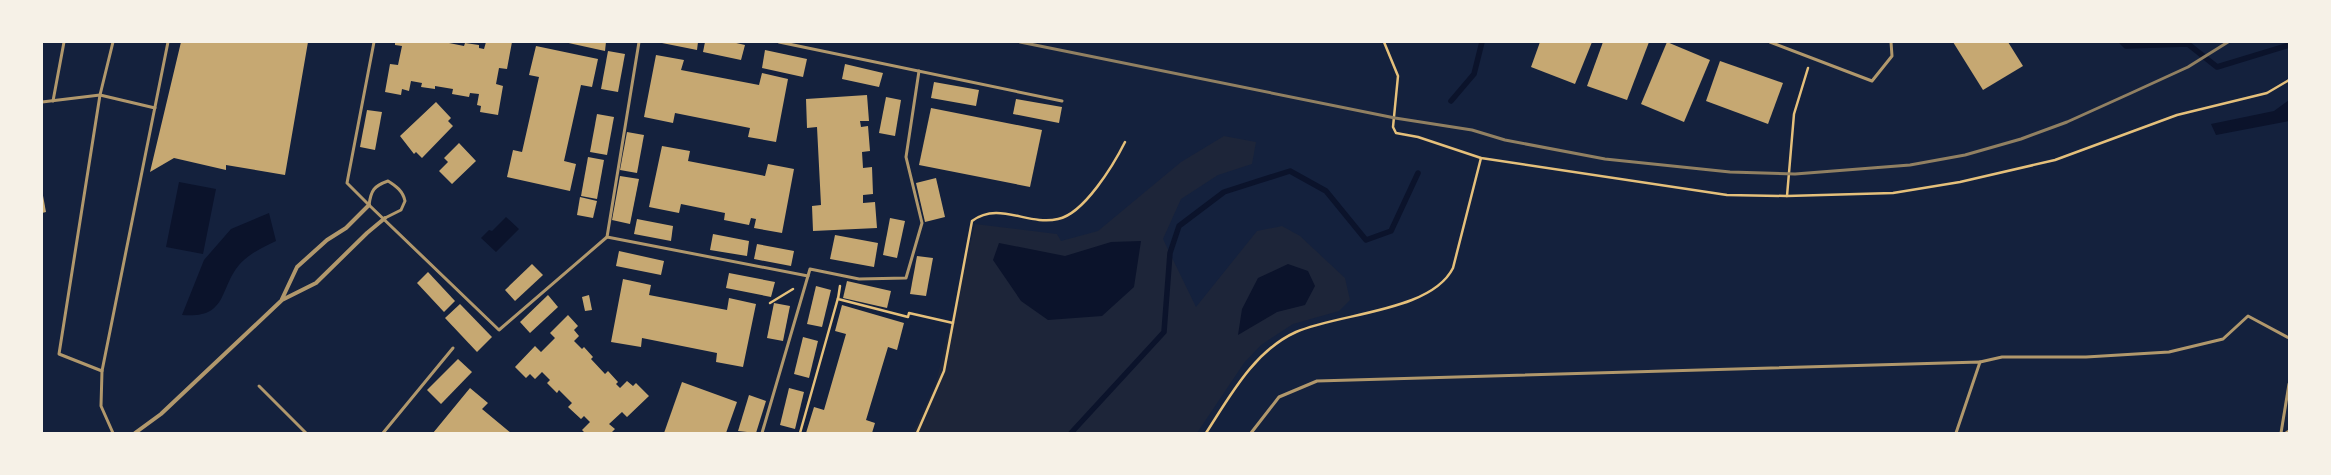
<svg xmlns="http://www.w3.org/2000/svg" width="2331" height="475" viewBox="0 0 2331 475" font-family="'Nunito Sans',sans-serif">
	<rect width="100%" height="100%" fill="#14213d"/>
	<path fill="#1d2539" d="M1224,136L1256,142L1252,164L1218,175L1181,199L1163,239L1196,307L1257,231L1282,226L1300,236L1345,278L1350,300L1339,311L1293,324L1261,345L1244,363L1197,433H913L936,383L975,224L1057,234L1061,241L1098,231L1181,162Z"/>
	<g fill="#0b132b">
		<path d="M2289,100V121L2216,135L2211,124L2274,111Z"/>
		<path d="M179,182L216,189L203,254L166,247Z"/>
		<path d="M269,213L276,241C264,247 248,254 239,265C219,289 228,319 182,315L204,260L231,229Z"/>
		<path d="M506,217L519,229L496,252L481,238L489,230L492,231Z"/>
		<path d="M1141,241L1134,287L1102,316L1048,320L1021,301L993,260L999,243L1065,256L1111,242Z"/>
		<path d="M1288,264L1308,271L1315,286L1305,305L1277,312L1238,335L1242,309L1258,278Z"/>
	</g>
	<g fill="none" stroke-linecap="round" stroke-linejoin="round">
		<g stroke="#0b132b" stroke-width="5.5">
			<path d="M2122,42L2126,46L2188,44L2217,67L2289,45"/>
			<path d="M1451,101L1474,74L1482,42"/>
			<path d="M1071,433L1164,332L1170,253L1179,226L1224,192L1290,171L1326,191L1366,240L1391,231L1418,173"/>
		</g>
	</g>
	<g fill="#c6a872">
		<path d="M181,42H308L285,175L226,165V170L174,158L150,172Z"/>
		<path d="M395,42H444L464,46L465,43L479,45V48L484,49L486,42H512L507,69L499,68L496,84L503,86L498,115L480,112L481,106L477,105L479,94L470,93L469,97L452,94L453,89L435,86V89L421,87L422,83L411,81L409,91L402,89L401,95L385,92L390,64L398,65L402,46L395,45Z"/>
		<path d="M564,42H606L605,51Z"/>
		<path d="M657,42H698L697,50Z"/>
		<path d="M705,42H732L745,45L741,60L703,52Z"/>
		<path d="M1540,42H1592L1575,84L1531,67Z"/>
		<path d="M1603,42H1649L1627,100L1587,86Z"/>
		<path d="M1667,42L1710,60L1684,122L1641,104Z"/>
		<path d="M1953,42H2008L2023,66L1983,90Z"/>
		<path d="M536,46L598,59L592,87L581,85L564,161L576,164L570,191L507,177L513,150L522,152L539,77L529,75Z"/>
		<path d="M765,50L807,59L803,77L762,68Z"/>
		<path d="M608,51L625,54L618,92L601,89Z"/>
		<path d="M656,55L684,60L681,70L759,85L762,73L788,79L776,142L748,137L750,128L675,113L673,123L644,117Z"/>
		<path d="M1720,61L1783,83L1768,124L1706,101Z"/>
		<path d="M845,64L883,73L879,87L842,79Z"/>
		<path d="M934,82L979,90L976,106L931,98Z"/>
		<path d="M867,95L869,121H860L861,127L868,126L870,151L862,152L863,168L872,167L873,194L863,195V203L875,202L877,228L813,231L812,206L821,205L817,127L807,128L806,99Z"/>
		<path d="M886,97L901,100L895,136L879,133Z"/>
		<path d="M1016,99L1062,107L1059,123L1013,114Z"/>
		<path d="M436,102L451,118L448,121L453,126L422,158L416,152L414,154L400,136Z"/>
		<path d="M931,108L1042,130L1030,187L919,165Z"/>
		<path d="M367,110L382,112L375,150L360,147Z"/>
		<path d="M597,114L614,117L607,155L590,152Z"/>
		<path d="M627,132L644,135L637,173L620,170Z"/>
		<path d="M459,143L476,161L452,184L439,171L448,162L444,158Z"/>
		<path d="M662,146L690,151L688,161L765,176L768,164L794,169L782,233L754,228L756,219L751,218L749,225L724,220L725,213L681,204L679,213L649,207Z"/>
		<path d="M588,157L604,160L597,199L581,196Z"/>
		<path d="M620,176L639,179L630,224L612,220Z"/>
		<path d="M936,178L945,217L925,222L916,183Z"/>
		<path d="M42,190L46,212L42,213Z"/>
		<path d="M580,197L597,201L593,218L577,215Z"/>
		<path d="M890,218L905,221L897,258L883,255Z"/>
		<path d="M637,219L673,226L671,241L634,234Z"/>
		<path d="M713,234L749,241L747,256L710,250Z"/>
		<path d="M835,235L878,243L874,267L830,259Z"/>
		<path d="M757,244L794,251L791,266L754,259Z"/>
		<path d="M619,251L664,261L661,275L616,266Z"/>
		<path d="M917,256L933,258L926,296L910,294Z"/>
		<path d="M532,264L543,275L515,301L505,290Z"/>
		<path d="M428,272L455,301L444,312L417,283Z"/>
		<path d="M729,273L775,282L771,297L726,288Z"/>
		<path d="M623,279L651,285L649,295L727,310L729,298L756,304L743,367L716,362L717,353L642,338L641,347L611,342Z"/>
		<path d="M847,281L891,291L887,308L843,298Z"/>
		<path d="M816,286L831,290L822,327L807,324Z"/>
		<path d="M548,295L558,307L530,333L520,322Z"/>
		<path d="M589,295L592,310L585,311L582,297Z"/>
		<path d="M774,303L790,306L783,341L767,338Z"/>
		<path d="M460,304L492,337L477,352L445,318Z"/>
		<path d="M842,305L904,323L897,350L888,347L866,420L875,423L872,433H806L814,407L824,410L846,334L835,331Z"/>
		<path d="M568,315L578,326L574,330L579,336L574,341L582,349L584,347L593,357L591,359L605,374L608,371L618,382L616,384L620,388L627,381L633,386L636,383L649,396L627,417L622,412L609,424L615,429L611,433H585L582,430L590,422L584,416L581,419L568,407L572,403L559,390L557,393L547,383L550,380L542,372L535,379L530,374L526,378L515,367L535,346L541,352L555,338L550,333Z"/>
		<path d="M803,337L818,341L809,378L794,374Z"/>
		<path d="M458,359L472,372L441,404L427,390Z"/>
		<path d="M682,382L737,402L726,433H664Z"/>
		<path d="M470,388L488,403L482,409L511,433H433Z"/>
		<path d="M789,388L804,392L795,429L780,425Z"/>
		<path d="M749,395L766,401L756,433L738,431Z"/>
	</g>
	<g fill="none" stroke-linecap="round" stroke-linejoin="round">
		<g stroke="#e5c07b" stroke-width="2.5">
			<path d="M1384,42L1398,76L1393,127L1396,133L1418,137L1481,158L1727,195L1787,196L1893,193L1960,182L2055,160L2177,115L2267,93L2289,80"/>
			<path d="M1787,196L1794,114L1808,68"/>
			<path d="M840,286L838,299L908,317L909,313L953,323"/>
			<path d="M770,303L793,289"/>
			<path d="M800,433L838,298"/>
			<path d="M917,433L944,371L972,221C999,201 1028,226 1058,219C1084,214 1114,164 1125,142"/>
			<path d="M1206,433C1230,396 1254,351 1296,332C1339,313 1431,312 1453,268L1481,158"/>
		</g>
		<g stroke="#b1986c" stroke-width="3">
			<path d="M374,42L347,183L369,205C371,190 374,186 388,181C396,186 403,191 405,201L401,210L385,218"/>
			<path d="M779,42L1062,101"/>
			<path d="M1770,42L1872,81L1892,56L1891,42"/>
			<path d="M53,101L64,42"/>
			<path d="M42,102L100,95L155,108"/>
			<path d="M369,205L499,330L607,237L639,42"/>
			<path d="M607,237L808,276"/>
			<path d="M1980,362L2002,357H2086L2169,352L2223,339L2248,316L2289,338"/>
			<path d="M102,371L59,354L100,95L113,42"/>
			<path d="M259,386L306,433"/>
			<path d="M113,433L101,406L102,371L168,42"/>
			<path d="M383,433L453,348"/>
			<path d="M762,433L810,269L859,279L906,278L922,223L906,157L919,71"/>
			<path d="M1251,433L1279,397L1317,381L1980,362L1956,433"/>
			<path d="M2281,433L2289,384"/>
			<path d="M2286,433L2289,431"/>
		</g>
		<g stroke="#b1986c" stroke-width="4">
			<path d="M282,299L297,267L327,240L346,228L369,205"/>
			<path d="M135,433L161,414L282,300L316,283L367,233L385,218"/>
		</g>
		<path stroke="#918062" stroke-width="3" d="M1020,42L1395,118L1472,130L1505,140L1605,159L1730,172L1795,174L1910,165L1965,155L2021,139L2067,122L2129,94L2188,67L2228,42"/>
	</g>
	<rect width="2331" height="475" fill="none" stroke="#f6f1e7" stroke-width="86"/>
</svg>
